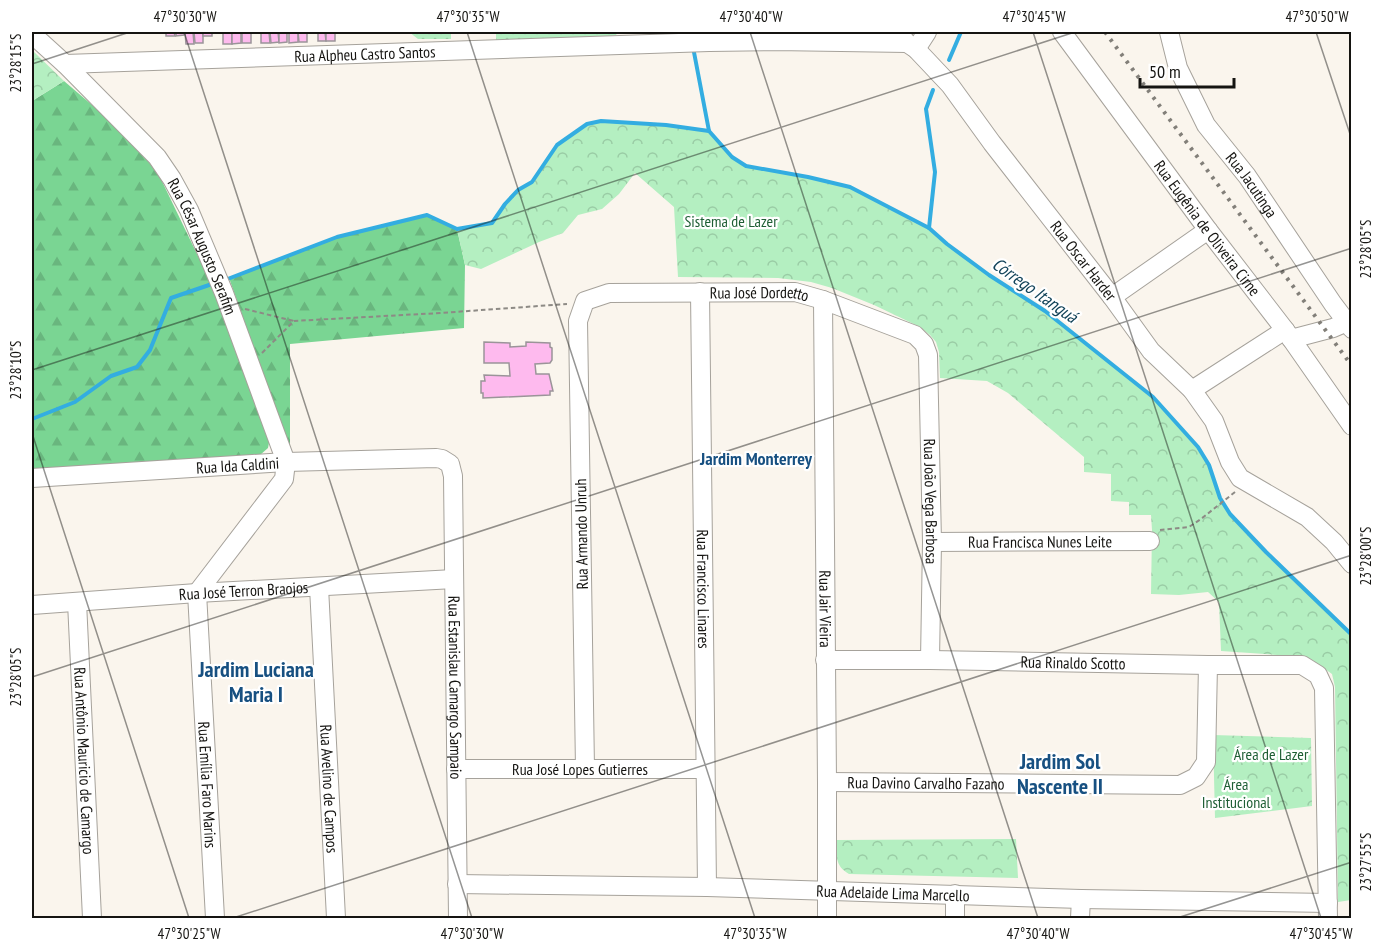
<svg xmlns="http://www.w3.org/2000/svg" width="1383" height="950" viewBox="0 0 1383 950" font-family="'PT Sans Narrow',sans-serif">
	<defs>
		<pattern id="grass-dots" width="8" height="8" patternUnits="userSpaceOnUse" patternTransform="scale(1.5)"><rect width="8" height="8" fill="#b4efc1"/><path d="M2 2h.1M6 6h.1" fill="none" stroke="#9acca5" stroke-width="1.8" stroke-linecap="round"/></pattern>
		<pattern id="forest-firs" width="22" height="20" patternUnits="userSpaceOnUse" patternTransform="scale(1.5)"><rect width="22" height="20" fill="#7ad593"/><path d="M5 1l3.5 6h-7zM16 11l3.5 6h-7z" fill="#69b67e"/></pattern>
		<pattern id="park-crowns" width="20" height="18" patternUnits="userSpaceOnUse" patternTransform="scale(1.5)"><rect width="20" height="18" fill="#b4efc1"/><path d="M2 6a3 3 0 1 1 6 0M12 15a3 3 0 1 1 6 0" fill="none" stroke="#9acca5"/></pattern>
	</defs>
	<rect width="100%" height="100%" fill="#faf5ed"/>
	<g fill="url(#grass-dots)">
		<path d="M409,32H451V39H418Z"/>
		<path d="M496,32H618L616,35L607,37L496,41Z"/>
	</g>
	<g fill="url(#forest-firs)">
		<path d="M64,81L106,117L141,153L158,173L212,285L270,437L268,448L260,455L32,472V101Z"/>
		<path d="M427,215L457,229L465,265L464,328L290,344V450L229,278L337,237Z"/>
	</g>
	<g fill="url(#park-crowns)">
		<path d="M32,50L64,81L32,101Z"/>
		<path d="M603,121L666,125L709,131L732,157L746,166L808,177L850,187L929,228L947,244L989,275L1045,311L1153,397L1198,447L1209,465L1220,498L1230,514L1266,552L1351,635V900L1338,902L1335,687L1332,674L1311,659L1292,656L1221,651L1219,602L1208,592L1179,595L1151,594L1152,530L1151,515H1129V502L1111,501V474L1084,472V457L1008,393L987,381L940,378L939,352L936,342L930,335L920,327L874,305L832,288L811,282L778,278L678,277L674,207L635,173L619,194L602,209L578,215L563,233L539,242L481,269L465,265L457,229L492,223L505,204L518,190L532,182L557,145L587,124Z"/>
		<path d="M1213,735L1311,738L1312,806L1215,818Z"/>
		<path d="M1016,839L1018,878L849,874C834,865 837,856 837,840Z"/>
	</g>
	<g fill="none" stroke-linecap="round" stroke-linejoin="round">
		<g stroke="#33ade1" stroke-width="4">
			<path d="M693,47L709,131L732,157L746,166L808,177L850,187L929,228L947,244L989,275L1045,311L1153,397L1198,447L1209,465L1220,498L1230,514L1266,552L1352,635"/>
			<path d="M949,60L961,32"/>
			<path d="M929,228L935,172L926,109L933,90"/>
			<path d="M225,280L337,237L427,215L457,229L492,223L505,204L518,190L532,182L557,145L587,124L601,121L666,125L709,131"/>
			<path d="M32,419L75,402L111,376L137,367L150,350L171,298L215,283"/>
		</g>
	</g>
	<g fill="#febaee" stroke="#9b9499" stroke-width="1.5">
		<path d="M166,32H174L175,36H166Z"/>
		<path d="M176,32H184V35L176,36Z"/>
		<path d="M185,32H193L194,44H186Z"/>
		<path d="M194,32H203V43H195Z"/>
		<rect x="203" y="32" width="9" height="4"/>
		<rect x="223" y="32" width="9" height="12"/>
		<path d="M232,32H241V43L232,44Z"/>
		<rect x="242" y="32" width="9" height="11"/>
		<path d="M261,32H269L270,43H261Z"/>
		<path d="M270,32H278L279,42L271,43Z"/>
		<path d="M279,32H287V42L279,43Z"/>
		<path d="M289,32H298V42L289,43Z"/>
		<path d="M298,32H307V42H299Z"/>
		<path d="M318,32H325L326,41H318Z"/>
		<rect x="326" y="32" width="9" height="9"/>
		<path d="M484,342L510,343V347L526,346V342L550,343V347L552,348V360L550,363L535,364L536,374H549L553,391H550V395L483,398V393H481V381H485L484,375L510,376L509,363H484Z"/>
	</g>
	<g fill="none" stroke-linecap="round" stroke-linejoin="round">
		<defs>
			<g id="minor">
				<path id="s1" d="M1062,32L1208,230L1285,330L1352,426"/>
				<path id="s2" d="M1169,32L1178,68L1206,125L1247,176L1333,304L1352,329"/>
				<path id="s3" d="M899,33L907,43L916,49L950,85L992,143L1112,297L1151,351L1192,390L1285,330"/>
				<path id="s4" d="M32,34L65,64L157,157L172,179L189,210L224,293L286,462L284,479L197,593L215,918"/>
				<path d="M916,49L927,32"/>
				<path id="s5" d="M65,64L709,42L775,41L907,43"/>
				<path id="s6" d="M700,292L707,887"/>
				<path d="M1112,297L1208,230"/>
				<path id="s7" d="M823,300L827,782V918"/>
				<path d="M1291,339L1333,328L1347,322"/>
				<path d="M1192,390L1214,421L1230,462L1240,478L1307,517L1334,542L1352,564"/>
				<path id="s8" d="M32,478L286,462L436,458L442,459L450,464L453,476L458,918"/>
				<path id="s9" d="M932,542L1150,541"/>
				<path id="s10" d="M319,587L336,918"/>
				<path id="s11" d="M77,602L92,918"/>
				<path id="s12" d="M32,605L197,593L454,579"/>
				<path id="s13" d="M825,660H930L1208,665H1302L1318,675L1324,688L1328,918"/>
				<path id="s14" d="M585,768L578,321L585,301L609,293L795,292L823,300L915,335L924,344L928,355L932,542L930,660"/>
				<path id="s15" d="M456,769H705"/>
				<path id="s16" d="M827,782L1180,785L1196,777L1206,762L1208,665"/>
				<path id="s17" d="M457,884L707,887L1081,899L1328,903"/>
				<path d="M955,894V918"/>
				<path d="M1080,918L1081,899"/>
			</g>
		</defs>
		<use href="#minor" stroke="#a6a29b" stroke-width="20"/>
		<g stroke="#8d8a85" stroke-width="2" stroke-dasharray="4.5 3" stroke-linecap="butt">
			<path d="M245,309L294,321"/>
			<path d="M262,353L294,321L440,313L567,304"/>
			<path d="M1160,530L1189,527L1201,519L1235,492"/>
		</g>
		<use href="#minor" stroke="#fff" stroke-width="18"/>
		<path stroke="#827f79" stroke-width="4" stroke-dasharray="3 6" stroke-linecap="butt" d="M1105,32L1352,366"/>
	</g>
	<path fill="none" stroke="#151411" stroke-width="1.5" stroke-opacity="0.45" d="M184,32L472,918M467,32L755,918M750,32L1038,918M1033,32L1321,918M1316,32L1352,140M32,64L130,32M32,370L1075,32M32,433L189,918M32,677L1352,248M233,918L1352,555M1177,918L1352,862"/>
	<g text-anchor="middle" dominant-baseline="central" stroke-width="4.5" stroke-linejoin="round" paint-order="stroke">
		<g font-size="16" fill="#151411" stroke="#fff">
			<text stroke="none"><textPath href="#s5" startOffset="300">Rua Alpheu Castro Santos</textPath></text>
			<text stroke="none"><textPath href="#s2" startOffset="176">Rua Jacutinga</textPath></text>
			<text stroke="none"><textPath href="#s1" startOffset="244">Rua Eugênia de Oliveira Cirne</textPath></text>
			<text stroke="none"><textPath href="#s4" startOffset="276">Rua César Augusto Serafim</textPath></text>
			<text stroke="none"><textPath href="#s3" startOffset="294">Rua Oscar Harder</textPath></text>
			<text stroke="none"><textPath href="#s14" startOffset="644">Rua José Dordetto</textPath></text>
			<text stroke="none"><textPath href="#s8" startOffset="206">Rua Ida Caldini</textPath></text>
			<text stroke="none"><textPath href="#s14" startOffset="978">Rua João Vega Barbosa</textPath></text>
			<text transform="translate(581 534) rotate(-91)">Rua Armando Unruh</text>
			<text stroke="none"><textPath href="#s9" startOffset="108">Rua Francisca Nunes Leite</textPath></text>
			<text stroke="none"><textPath href="#s6" startOffset="297">Rua Francisco Linares</textPath></text>
			<text stroke="none"><textPath href="#s12" startOffset="212">Rua José Terron Braojos</textPath></text>
			<text stroke="none"><textPath href="#s7" startOffset="309">Rua Jair Vieira</textPath></text>
			<text stroke="none"><textPath href="#s13" startOffset="248">Rua Rinaldo Scotto</textPath></text>
			<text stroke="none"><textPath href="#s8" startOffset="644">Rua Estanislau Camargo Sampaio</textPath></text>
			<text stroke="none"><textPath href="#s11" startOffset="159">Rua Antônio Mauricio de Camargo</textPath></text>
			<text stroke="none"><textPath href="#s15" startOffset="124">Rua José Lopes Gutierres</textPath></text>
			<text stroke="none"><textPath href="#s16" startOffset="99">Rua Davino Carvalho Fazano</textPath></text>
			<text stroke="none"><textPath href="#s4" startOffset="860">Rua Emília Faro Marins</textPath></text>
			<text stroke="none"><textPath href="#s10" startOffset="202">Rua Avelino de Campos</textPath></text>
			<text stroke="none"><textPath href="#s17" startOffset="436">Rua Adelaide Lima Marcello</textPath></text>
		</g>
		<g font-size="16" fill="#1e5e34" stroke="#fff">
			<text x="731" y="221">Sistema de Lazer</text>
			<text x="1271" y="754">Área de Lazer</text>
			<text x="1236" y="784">Área<tspan x="1236" dy="18">Institucional</tspan></text>
		</g>
		<g font-size="18" font-style="italic" fill="#124359" stroke="#fff">
			<text transform="translate(1035 290) rotate(35)">Córrego Itanguá</text>
		</g>
		<g font-size="18" font-weight="bold" fill="#175081" stroke="#fff">
			<text x="756" y="458">Jardim Monterrey</text>
		</g>
		<g font-size="22" font-weight="bold" fill="#175081" stroke="#fff">
			<text x="256" y="669">Jardim Luciana<tspan x="256" dy="25">Maria I</tspan></text>
			<text x="1060" y="761">Jardim Sol<tspan x="1060" dy="25">Nascente II</tspan></text>
		</g>
	</g>
	<rect width="1383" height="950" fill="none" stroke="#ffffff" stroke-width="66"/>
	<path d="M1140 78v9h94v-9" fill="none" stroke="#151411" stroke-width="3"/>
	<text x="1149" y="78" font-size="18" fill="#151411" stroke="#ffffff" stroke-width="4.5" paint-order="stroke">50 m</text>
	<rect x="33" y="33" width="1317" height="884" fill="none" stroke="#151411" stroke-width="2"/>
	<g font-size="15" text-anchor="middle" fill="#151411">
		<text x="185" y="22">47°30'30"W</text>
		<text x="468" y="22">47°30'35"W</text>
		<text x="751" y="22">47°30'40"W</text>
		<text x="1034" y="22">47°30'45"W</text>
		<text x="1317" y="22">47°30'50"W</text>
		<text transform="translate(16 63) rotate(-90)" y="5">23°28'15"S</text>
		<text transform="translate(1366 249) rotate(-90)" y="5">23°28'05"S</text>
		<text transform="translate(16 370) rotate(-90)" y="5">23°28'10"S</text>
		<text transform="translate(1366 556) rotate(-90)" y="5">23°28'00"S</text>
		<text transform="translate(16 677) rotate(-90)" y="5">23°28'05"S</text>
		<text transform="translate(1366 862) rotate(-90)" y="5">23°27'55"S</text>
		<text x="189" y="939">47°30'25"W</text>
		<text x="472" y="939">47°30'30"W</text>
		<text x="755" y="939">47°30'35"W</text>
		<text x="1038" y="939">47°30'40"W</text>
		<text x="1321" y="939">47°30'45"W</text>
	</g>
</svg>
